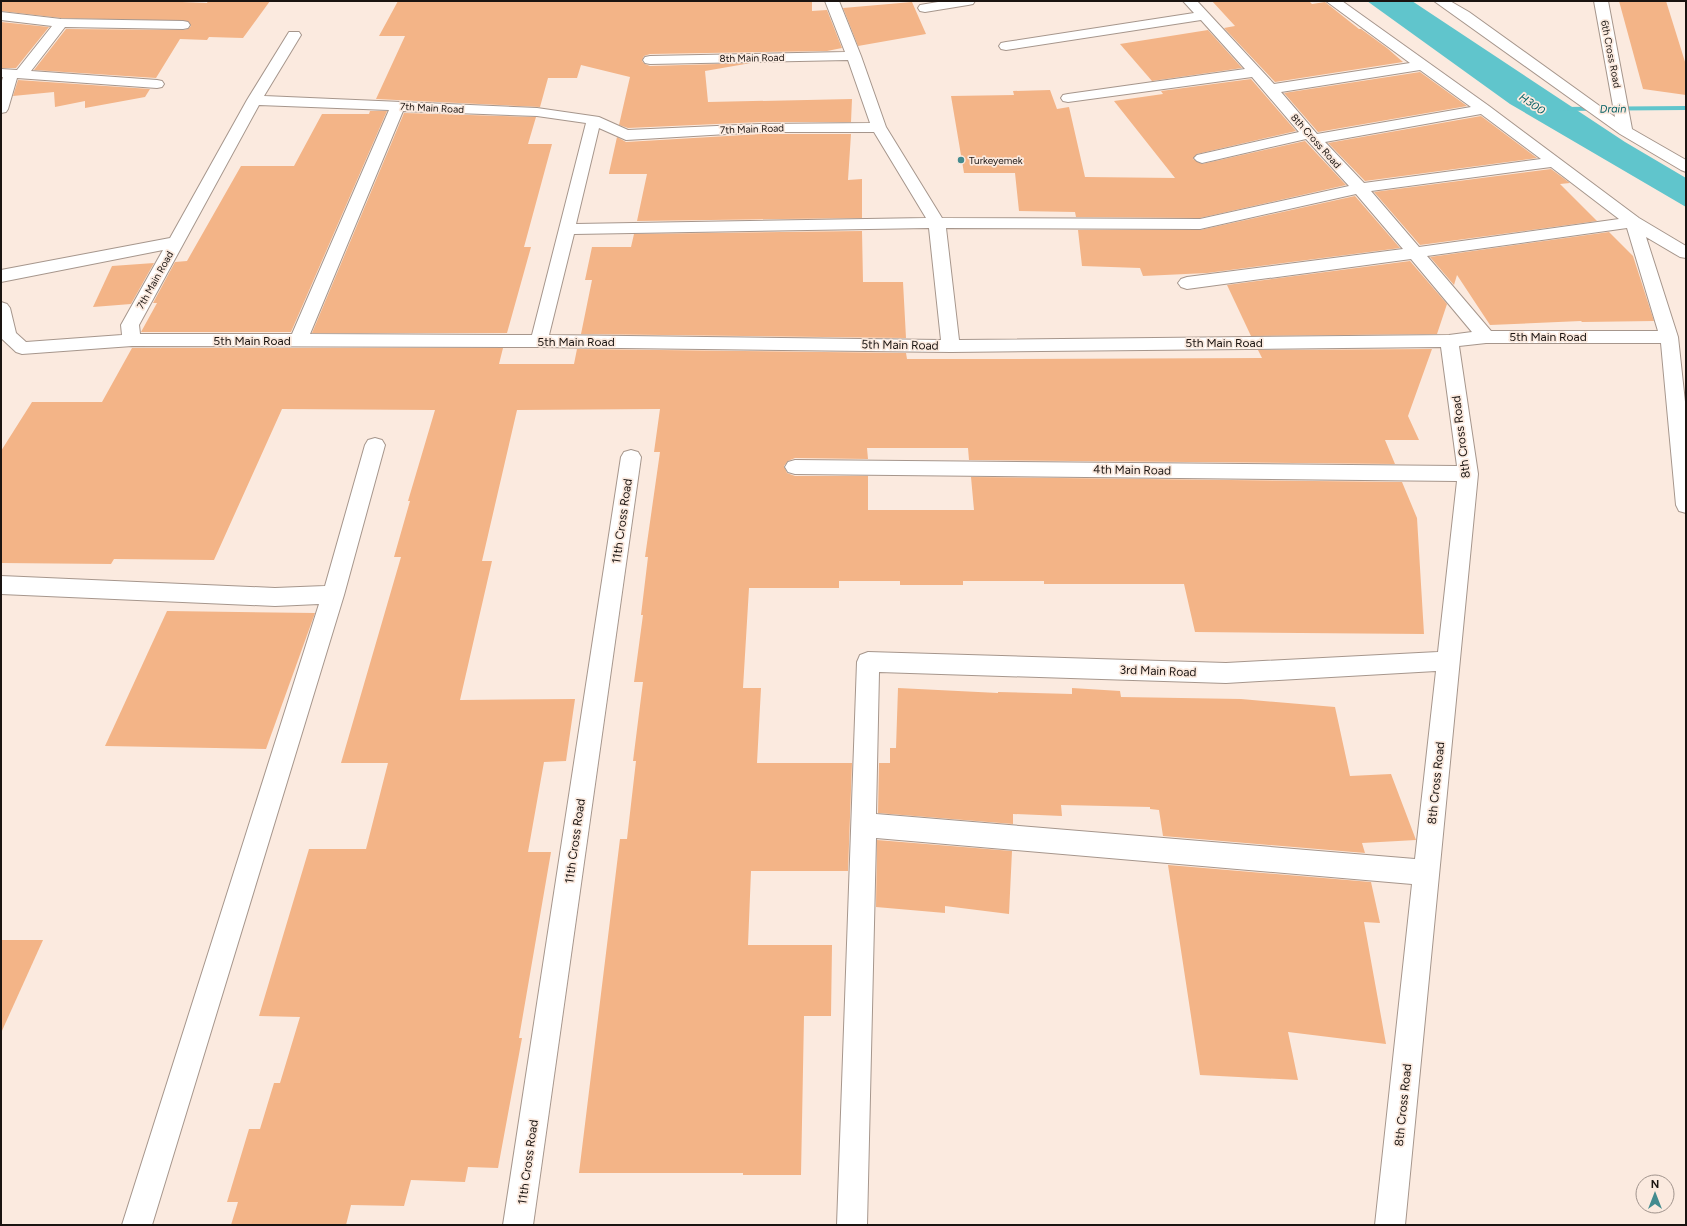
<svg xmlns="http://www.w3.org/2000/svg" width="1687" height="1226" viewBox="0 0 1687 1226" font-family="Figtree,sans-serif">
	<rect width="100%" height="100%" fill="#fbeadf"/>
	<path fill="#60c5cc" d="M1367,1H1412L1625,142L1686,178V207L1510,104Z"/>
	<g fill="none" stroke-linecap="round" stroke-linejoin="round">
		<path fill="#60c5cc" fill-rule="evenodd" d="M1686,106V110L1559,111L1555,109L1559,107Z"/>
	</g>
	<g fill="#f3b487">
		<path d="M1,1H157L207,3L208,1H270L243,38L209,37L207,40L180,39L156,78L34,70L66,29L183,30L188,29L191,26L188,21L61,18L1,11Z"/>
		<path d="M398,1H812V11L827,10L842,48L827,51L650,54L644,56L642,61L645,64L650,66L751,63L705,71L708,102L852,99L851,122H761L628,128L619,125L630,77L581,65L577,78H548L540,107L376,99L405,36H379Z"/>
		<path d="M1212,1H1309L1312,4L1325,2L1359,29H1361L1387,48L1403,62L1275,82L1224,28L1235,26Z"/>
		<path d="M1619,1H1666L1686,65V95L1643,89Z"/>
		<path d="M912,2L926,34L858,46L843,8Z"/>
		<path d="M1,22L49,27L16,68H1Z"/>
		<path d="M1208,30L1242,68L1152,81L1120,44Z"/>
		<path d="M1420,72L1467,106L1318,132L1284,93Z"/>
		<path d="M1251,79L1296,131L1197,154L1193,159L1202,164L1305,141L1346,185L1200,218L1076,217L1075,212L1019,211L1015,173H964L951,96L1014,95L1013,91L1050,90L1057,109L1069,107L1085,177L1175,178L1114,101L1163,94L1161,91Z"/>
		<path d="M18,80L150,89L145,97L85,108V101L55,107L54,92L13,96Z"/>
		<path d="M370,111H387L291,332H141L157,303H153L175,262L187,261L241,166H294L322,114H369Z"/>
		<path d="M404,113L536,117L528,144H552L524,247H531L507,333H312Z"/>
		<path d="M1481,116L1537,158L1365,181L1328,143Z"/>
		<path d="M761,134H851L848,180L862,179V218L637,221L647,174H609V173L617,137L626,142Z"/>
		<path d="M1551,169L1570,183L1560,184L1597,221L1420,245L1374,192Z"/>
		<path d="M1355,196L1400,248L1207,273L1143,276L1140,268L1082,266L1078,230H1200Z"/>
		<path d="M862,231L863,282H903L906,338L581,334L592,280H585L592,247H631L634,234Z"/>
		<path d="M1609,232L1633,256L1654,321L1582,322L1581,321L1490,325L1457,275L1454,285L1430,257Z"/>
		<path d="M1410,261L1447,304L1437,334L1251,336L1227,285Z"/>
		<path d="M154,263L131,304L93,307L112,266Z"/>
		<path d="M132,348H503L499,364H574L577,349L906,353L907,359H1006L1262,358L1258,350L1432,349L1408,416L1419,440H1385L1395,464L969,460L968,448H867L868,459L795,458L788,461L784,466L787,473L795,476H868V510H974L971,477L1402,482L1417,518L1424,634L1195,632L1184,584H1044V581H963V585H900V581H839V588H749L743,688H761L757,763H852L848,871H751L748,945H832L831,1016H804L801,1175H743V1173H579L620,839H627L636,761H633L643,682H634L643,615H641L648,557H645L660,452H654L660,409L517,410L482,561H492L460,700L575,699L566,761L544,762L528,852H551L519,1038H522L498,1168L468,1167L465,1182L411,1180L404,1206L351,1205L346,1225H231L238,1202H227L249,1129H260L274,1083H280L300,1017L259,1016L309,849H366L388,763H341L401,557H394L410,501H408L435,410L282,409L214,560L114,559L111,564L1,563V451L32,402H102Z"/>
		<path d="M167,611L315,613L266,749L105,746Z"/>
		<path d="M898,688L998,693V692L1072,694V688L1120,691L1121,697L1241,699L1335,707L1350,776L1391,774L1416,840L1362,843L1365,853L1163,836L1159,810L1150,809V807L1061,805L1062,816L1013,814V824L878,813L879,763H890V748H896Z"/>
		<path d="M877,840L1012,851L1009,914L945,906V913L876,907Z"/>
		<path d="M1168,865L1371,882L1380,923L1364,922L1386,1044L1288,1032L1298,1080L1200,1075Z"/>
		<path d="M1,940H43L1,1033Z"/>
	</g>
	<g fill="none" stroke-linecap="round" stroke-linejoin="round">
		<defs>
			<g id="minor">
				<path d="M825,1H839L861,56L886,127L942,218L1200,219L1349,186L1306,139L1202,163L1197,161L1194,158L1197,155L1299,132L1252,77L1068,102L1063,101L1061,98L1063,95L1068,94L1245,69L1201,20L1006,50L1001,49L999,46L1001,43L1006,42L1194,13L1183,1H1197L1274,84L1410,63L1326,1H1342L1489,106L1639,218L1686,246V258L1680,257L1646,237L1678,337L1686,411V513L1679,511L1676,505L1661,343H1486L1459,346L1478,474L1405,1225H1375L1412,884L876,838L867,1225H837L857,662L860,655L868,652L1226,663L1438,652L1457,481L795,474L788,472L785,467L788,462L795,460L1457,466L1441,347L951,352L539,347L132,346L22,354L16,352L1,338V302L7,304L10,308L16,333L26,342L122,335L121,325L163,250L1,282V270L170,238L247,100L289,32H299L301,35L264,96L537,108L599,117L628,130L761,124L870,123L848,60L650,64L645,63L643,60L645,57L650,56L845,52ZM1420,70L1471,107L1317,134L1281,92ZM259,105L389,110L292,334H140L139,325ZM403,111L537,116L586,123L532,335L310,334ZM1481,114L1541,159L1364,183L1325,142ZM599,128L626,140L761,132H874L926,218L576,224ZM1551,167L1619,219L1419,247L1371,191ZM1356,194L1403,249L1187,277L1181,279L1178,283L1181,287L1187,289L1411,259L1472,332L1449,335L959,340L946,228L1200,229ZM929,228L941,340L549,335L574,234ZM1627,228L1658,331H1491L1427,256ZM1436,671L1415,859L876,814L879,672L1226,683Z"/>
				<path d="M944,1H975L973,4L968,5L925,12L920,11L918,8L920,5Z"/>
				<path d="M1434,1H1450L1469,12L1615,117L1594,1H1608L1632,129L1686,160V172L1681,170L1620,134Z"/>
				<path d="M1,12L61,19L183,21L188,22L190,25L188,28L183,29L65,27L31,71L157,80L162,81L164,84L162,87L157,88L17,78L8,109L6,112L1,113V84L3,77H1V69L17,70L52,26L1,20Z"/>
				<path d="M375,438L382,440L385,445L344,595L152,1225H122L319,604L275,606L1,594V576L275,588L325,586L365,445L368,440Z"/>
				<path d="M631,450L638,452L641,457L533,1225H503L621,457L624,452Z"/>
			</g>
		</defs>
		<use href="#minor" stroke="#a6968c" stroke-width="2"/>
		<use href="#minor" fill="#fff" fill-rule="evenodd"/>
	</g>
	<circle fill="#438b8f" stroke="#fbeadf" stroke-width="1.5" cx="961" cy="160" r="4"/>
	<g text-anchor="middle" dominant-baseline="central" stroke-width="3.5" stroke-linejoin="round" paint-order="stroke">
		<g font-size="10" fill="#1a1411" stroke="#fbeadf">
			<text transform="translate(1611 54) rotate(79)">6th Cross Road</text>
			<text transform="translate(752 58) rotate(-1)">8th Main Road</text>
			<text transform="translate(432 108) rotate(3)">7th Main Road</text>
			<text transform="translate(752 129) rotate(-2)">7th Main Road</text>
			<text transform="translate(1316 141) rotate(48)">8th Cross Road</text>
			<text transform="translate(155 280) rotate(-61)">7th Main Road</text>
		</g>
		<g font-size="10" fill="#1a1411" stroke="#fbeadf" text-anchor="start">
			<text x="969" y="160">Turkeyemek</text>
		</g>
		<g font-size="11" font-style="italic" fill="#005e63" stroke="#fbeadf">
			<text transform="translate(1532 104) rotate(34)">H300</text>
			<text transform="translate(1613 109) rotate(-1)">Drain</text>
		</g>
		<g font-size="12" fill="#1a1411" stroke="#fbeadf">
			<text x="1548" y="337">5th Main Road</text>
			<text x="252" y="341">5th Main Road</text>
			<text x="576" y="342">5th Main Road</text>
			<text x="1224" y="343">5th Main Road</text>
			<text transform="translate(900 345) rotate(1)">5th Main Road</text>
			<text transform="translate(1461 437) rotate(-97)">8th Cross Road</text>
			<text transform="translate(1132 470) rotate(1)">4th Main Road</text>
			<text transform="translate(622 521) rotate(-82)">11th Cross Road</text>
			<text transform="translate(1158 671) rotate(2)">3rd Main Road</text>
			<text transform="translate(1436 783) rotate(-84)">8th Cross Road</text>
			<text transform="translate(575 841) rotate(-82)">11th Cross Road</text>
			<text transform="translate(1403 1105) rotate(-84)">8th Cross Road</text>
			<text transform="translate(528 1162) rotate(-82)">11th Cross Road</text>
		</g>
	</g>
	<rect width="1687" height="1226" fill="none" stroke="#1a1411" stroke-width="4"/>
	<g transform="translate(1655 1194)"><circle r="19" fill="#fbeadf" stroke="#a1948d"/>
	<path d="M0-3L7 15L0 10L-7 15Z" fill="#438b8f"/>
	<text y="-6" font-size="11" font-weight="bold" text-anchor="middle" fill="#1a1411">N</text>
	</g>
</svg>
